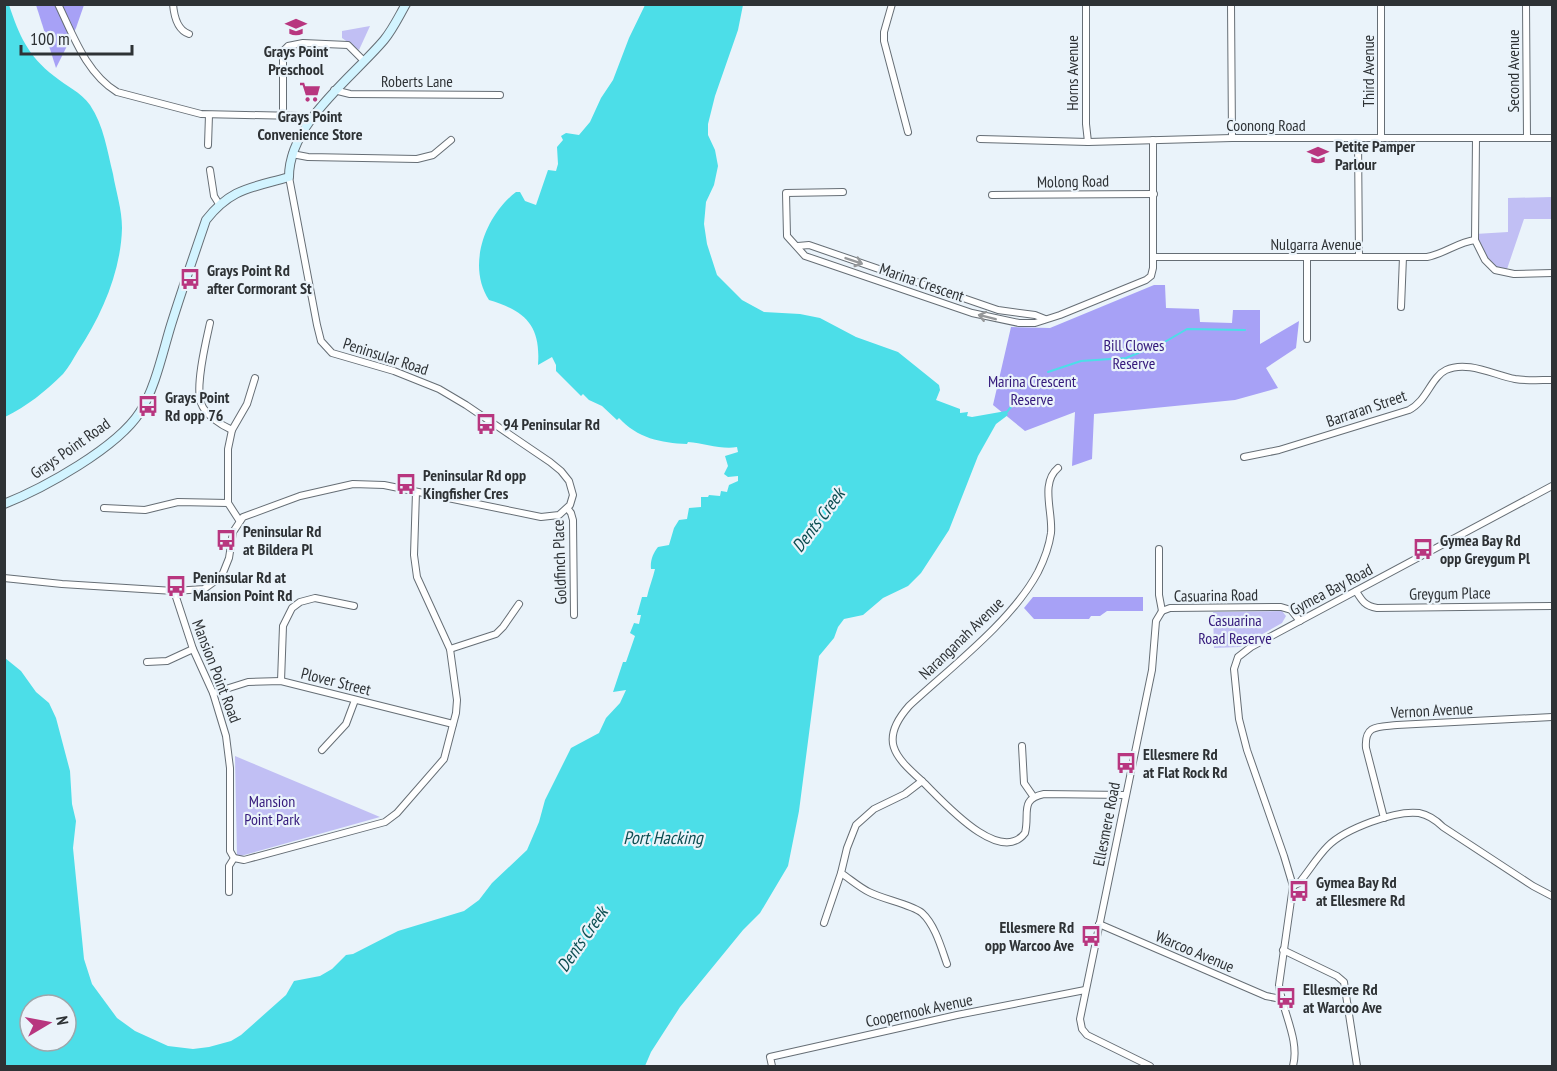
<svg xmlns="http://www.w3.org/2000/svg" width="1557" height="1071" viewBox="0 0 1557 1071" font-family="'PT Sans Narrow',sans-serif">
	<rect width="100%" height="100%" fill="#eaf3fa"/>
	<g fill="#c1bff4">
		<path d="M370,26L359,50L342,38V31Z"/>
		<path d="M1552,197V219H1524L1506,272C1484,267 1482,254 1475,234L1508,232V198Z"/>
		<path d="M1282,611L1286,616L1282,623L1240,647L1214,648L1213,612Z"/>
		<path d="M235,756L380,817L237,857Z"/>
	</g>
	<g fill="#a7a1f6">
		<path d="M36,5H84L76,28L56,68Z"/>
		<path d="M1154,285H1165L1166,308L1199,309L1200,322L1232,323L1233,310H1260V344L1299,321L1296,348L1266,368L1278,388L1235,400L1094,414L1092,459L1072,466L1075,412L1025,431L993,405L1011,327L1050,328Z"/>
		<path d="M1033,597H1143V611H1107L1100,616H1091L1089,619H1034L1024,608Z"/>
	</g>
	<g fill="#4cdee8" fill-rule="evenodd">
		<path d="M9,5C19,35 28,56 54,76C66,86 81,92 90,105C104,126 107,150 113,174C116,192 122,209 122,228C121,271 102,315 78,351C73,359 69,367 63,374C45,392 27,406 5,417L4,5Z"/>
		<path d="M645,5H743L738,30L715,96L708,124V135L715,150L718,166L714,185L706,202L704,224L707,244L717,275L742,300L764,312L800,314L820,318L856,337L898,352L939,385L940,390L936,400L960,409V413L968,412L967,416L972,417L1006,411L1008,415L996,424L978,456L949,530L921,573L908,586L883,598L863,615L844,619L838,627L834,638L819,656L799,811L788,866L760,913L743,930L680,1007L651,1052L645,1066H5V658L21,671L36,692L49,703L56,718L70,771L72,804L76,821L73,848L84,959L92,984L117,1018L135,1031L168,1046L193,1049L209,1047L231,1041L241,1035L286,995L294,981L320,976L332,969L346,955L353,954L398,931L464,911L479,900L492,883L527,850L539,822L545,800L571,748L599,733L606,718L620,703L626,690L613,692L623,662H626L635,636L630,633L634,623L639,624L641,615H637L642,597H647C649,587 653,578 655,569H651C650,561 653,553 658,547L669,545L674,528L679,520L687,519L689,508L701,507V497H708L709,495L720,496L721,491L727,492L729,485L738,481V476L728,477L724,474L728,466L725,456L738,452L737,447C722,450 704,443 688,442L687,444C661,443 637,438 619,418L617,420L602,406L589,400L583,394L581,396L556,371V365L552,357L538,365C541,325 525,311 489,300C466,265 486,215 516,192H520L525,201L536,205L548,170L556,171L558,164L557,147L563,140L561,136L566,133L579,135L590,122L601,98L613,80L629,38ZM30,1005H66V1041H30Z"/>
	</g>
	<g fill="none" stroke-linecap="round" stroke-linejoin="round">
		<g stroke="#4cdee8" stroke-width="2">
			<path d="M1048,372L1081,361L1126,358L1163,343L1187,329L1245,330"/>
			<path d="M1006,413L1016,401"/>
		</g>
		<defs>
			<g id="street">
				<path d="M58,4C73,35 86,73 117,92L201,114L298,116L311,121"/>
				<path d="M173,4C174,16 177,30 189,34"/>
				<path d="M892,4L884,32V41L908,132"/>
				<path d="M1086,4V124L1088,142"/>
				<path d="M1231,4L1232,138"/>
				<path d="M1381,4V137"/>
				<path d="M1526,4L1527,138"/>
				<path d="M334,90L350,94L500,95"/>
				<path d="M283,116V51L288,46L303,43L348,45L363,60"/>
				<path d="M1358,138L1359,257"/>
				<path d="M1476,138L1475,240L1485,260L1495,270L1514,274L1552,273"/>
				<path d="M980,139L1088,142L1232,138H1552"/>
				<path d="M208,145L209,115"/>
				<path d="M292,154L308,157L417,159L433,155L451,140"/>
				<path d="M210,170L214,196L219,204"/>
				<path d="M843,192L786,193L787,236L805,256L972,313L1019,323H1035L1060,315L1146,280L1151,276L1153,268V140"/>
				<path d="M992,195L1154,194"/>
				<path d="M798,246L809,245L998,310L1035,315L1045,319"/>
				<path d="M1153,257H1427C1444,254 1458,242 1475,240"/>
				<path d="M1401,307L1403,257"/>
				<path d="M210,323C206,341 195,386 201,403C205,415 221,425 232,430"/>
				<path d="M1307,339V258"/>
				<path d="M1244,457L1279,450L1409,410C1427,401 1431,377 1446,370C1467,360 1494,375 1515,379C1527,381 1540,380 1552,380"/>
				<path d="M104,508L145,510L178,502L228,503"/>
				<path d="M568,509L571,513L573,520L574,615"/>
				<path d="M239,520L228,503V449L232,430L247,404L255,378"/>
				<path d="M1159,549V595L1162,611"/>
				<path d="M4,578L62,584L174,591L204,589L215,581L223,573L229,558L233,532L243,517L300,496L353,484L384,485L541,517L559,515L570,505L573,495L569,481L561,471L550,462L466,405L439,389L394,371L332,353L321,341L317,325L289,177"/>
				<path d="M174,591L193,649L213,693L226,736L230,768V851L234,858L229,866V892"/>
				<path d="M1356,591C1362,601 1365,606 1377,608L1552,606"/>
				<path d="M1162,611L1170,608L1281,607L1291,610L1300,621"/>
				<path d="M450,649L496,634L503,627L519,604"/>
				<path d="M147,662L167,661L193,649"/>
				<path d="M281,681L283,626L292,608L300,602L315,598L354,606"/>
				<path d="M213,693L248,682L281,681L453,724"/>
				<path d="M1022,746L1024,783L1033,796"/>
				<path d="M322,750L346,724L355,700"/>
				<path d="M922,781C894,756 879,740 909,706C950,668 1012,621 1038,572C1044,560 1049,547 1051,533C1053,512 1040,483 1058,468"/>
				<path d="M1384,818L1366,748C1364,724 1379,727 1397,725L1552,717"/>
				<path d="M234,858L244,860L385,822L397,813L444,759L456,713L457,700L450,649L417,577L414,555L416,492"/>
				<path d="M1293,886L1299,883C1309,871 1317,857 1328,846C1345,829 1395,810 1419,813C1429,815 1436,820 1443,827L1533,886L1552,896"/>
				<path d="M824,923L841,873"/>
				<path d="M1099,924L1266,996L1281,999"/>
				<path d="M1283,950L1337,976L1344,982L1357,1066"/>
				<path d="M947,964C941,947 935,925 922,913C913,905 882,899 869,892C859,887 850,879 841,873L847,848L856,825L874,809L905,794L922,781C940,798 999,867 1025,833C1030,814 1019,799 1044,794L1125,795"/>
				<path d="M772,1066L770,1057L957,1015L1085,990"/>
				<path d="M1150,1066L1087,1035L1082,1029L1080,1019L1152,670L1156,621L1162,611"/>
				<path d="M1293,1066C1300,1040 1282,1011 1279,985L1293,886L1284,856L1247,750L1239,719L1234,669L1238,657L1251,647L1552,486"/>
			</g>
			<path id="secondary" d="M4,504C44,488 117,448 140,412C155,389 163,351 171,325C182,290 194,255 206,220C231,188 251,188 289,177C289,123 352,78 384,40C393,29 399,16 406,4"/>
		</defs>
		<use href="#street" stroke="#666e75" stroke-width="8"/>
		<use href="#secondary" stroke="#666e75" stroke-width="10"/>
		<use href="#street" stroke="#fff" stroke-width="6"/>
		<use href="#secondary" stroke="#d2f4ff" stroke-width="8"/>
	</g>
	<defs><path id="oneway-shaft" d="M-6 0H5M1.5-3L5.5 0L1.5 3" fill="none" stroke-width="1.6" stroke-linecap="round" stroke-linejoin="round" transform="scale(1.5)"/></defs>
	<g stroke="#96989a">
		<use href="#oneway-shaft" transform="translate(854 261) rotate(19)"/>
		<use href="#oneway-shaft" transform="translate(987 317) rotate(-166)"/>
	</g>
	<defs>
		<symbol id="school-bare" viewBox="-9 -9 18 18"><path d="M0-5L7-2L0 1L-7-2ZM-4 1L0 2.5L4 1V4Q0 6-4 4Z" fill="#b8367f" stroke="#eaf3fa" stroke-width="2.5" paint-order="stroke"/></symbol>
		<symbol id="supermarket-bare" viewBox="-9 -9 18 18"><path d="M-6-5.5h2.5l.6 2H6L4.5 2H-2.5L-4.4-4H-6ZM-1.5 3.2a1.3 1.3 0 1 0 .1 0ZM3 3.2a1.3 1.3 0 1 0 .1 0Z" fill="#b8367f" stroke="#eaf3fa" stroke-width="2.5" paint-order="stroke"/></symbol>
		<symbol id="bus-bare" viewBox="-9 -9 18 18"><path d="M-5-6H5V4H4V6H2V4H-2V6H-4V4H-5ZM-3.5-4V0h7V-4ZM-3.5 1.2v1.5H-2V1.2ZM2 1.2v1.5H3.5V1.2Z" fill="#b8367f" stroke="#eaf3fa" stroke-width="2.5" paint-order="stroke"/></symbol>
	</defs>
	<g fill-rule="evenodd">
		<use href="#school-bare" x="281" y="12" width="30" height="30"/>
		<use href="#supermarket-bare" x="295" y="77" width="30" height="30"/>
		<use href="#school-bare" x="1303" y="140" width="30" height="30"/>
		<use href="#bus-bare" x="175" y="264" width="30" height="30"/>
		<use href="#bus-bare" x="133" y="391" width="30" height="30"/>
		<use href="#bus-bare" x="471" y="409" width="30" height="30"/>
		<use href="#bus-bare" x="391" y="469" width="30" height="30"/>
		<use href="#bus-bare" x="211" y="525" width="30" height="30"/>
		<use href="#bus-bare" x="1408" y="534" width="30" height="30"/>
		<use href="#bus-bare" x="161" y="571" width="30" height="30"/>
		<use href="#bus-bare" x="1111" y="748" width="30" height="30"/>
		<use href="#bus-bare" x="1284" y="876" width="30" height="30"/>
		<use href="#bus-bare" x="1076" y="921" width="30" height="30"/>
		<use href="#bus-bare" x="1271" y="983" width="30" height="30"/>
	</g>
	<g text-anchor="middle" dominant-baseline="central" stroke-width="4.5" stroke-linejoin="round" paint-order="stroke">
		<g font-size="16" font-weight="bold" fill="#2e3235" stroke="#eaf3fa" text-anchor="start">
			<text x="296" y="51" text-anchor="middle">Grays Point<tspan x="296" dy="18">Preschool</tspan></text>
			<text x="310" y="116" text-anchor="middle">Grays Point<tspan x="310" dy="18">Convenience Store</tspan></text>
			<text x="1335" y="146">Petite Pamper<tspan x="1335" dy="18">Parlour</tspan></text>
			<text x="207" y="270">Grays Point Rd<tspan x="207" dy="18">after Cormorant St</tspan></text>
			<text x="165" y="397">Grays Point<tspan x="165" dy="18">Rd opp 76</tspan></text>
			<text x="503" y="424">94 Peninsular Rd</text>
			<text x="423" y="475">Peninsular Rd opp<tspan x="423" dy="18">Kingfisher Cres</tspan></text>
			<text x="243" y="531">Peninsular Rd<tspan x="243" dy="18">at Bildera Pl</tspan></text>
			<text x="1440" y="540">Gymea Bay Rd<tspan x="1440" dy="18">opp Greygum Pl</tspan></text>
			<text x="193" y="577">Peninsular Rd at<tspan x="193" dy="18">Mansion Point Rd</tspan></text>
			<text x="1143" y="754">Ellesmere Rd<tspan x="1143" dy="18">at Flat Rock Rd</tspan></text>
			<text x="1316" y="882">Gymea Bay Rd<tspan x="1316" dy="18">at Ellesmere Rd</tspan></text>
			<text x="1074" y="927" text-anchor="end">Ellesmere Rd<tspan x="1074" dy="18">opp Warcoo Ave</tspan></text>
			<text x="1303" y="989">Ellesmere Rd<tspan x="1303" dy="18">at Warcoo Ave</tspan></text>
		</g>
		<g font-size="16" fill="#2e3235" stroke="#eaf3fa">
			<text transform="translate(1368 71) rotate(-90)">Third Avenue</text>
			<text transform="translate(1513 71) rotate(-90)">Second Avenue</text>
			<text transform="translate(1072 73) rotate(-90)">Horns Avenue</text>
			<text x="417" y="81">Roberts Lane</text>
			<text x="1266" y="125">Coonong Road</text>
			<text transform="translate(1073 181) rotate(-1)">Molong Road</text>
			<text x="1316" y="244">Nulgarra Avenue</text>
			<text transform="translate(922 282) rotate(19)">Marina Crescent</text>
			<text transform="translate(386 356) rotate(18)">Peninsular Road</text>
			<text transform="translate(1366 408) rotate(-19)">Barraran Street</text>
			<text transform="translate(70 448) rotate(-35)">Grays Point Road</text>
			<text transform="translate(559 562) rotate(-92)">Goldfinch Place</text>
			<text transform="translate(1331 589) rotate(-28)">Gymea Bay Road</text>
			<text transform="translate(1450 593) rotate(-1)">Greygum Place</text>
			<text transform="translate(1216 595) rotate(-1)">Casuarina Road</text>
			<text transform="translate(961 638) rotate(-44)">Naranganah Avenue</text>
			<text transform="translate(217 671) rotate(69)">Mansion Point Road</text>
			<text transform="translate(336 681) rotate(14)">Plover Street</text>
			<text transform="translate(1432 710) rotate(-3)">Vernon Avenue</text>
			<text transform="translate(1106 824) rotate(-79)">Ellesmere Road</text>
			<text transform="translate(1195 951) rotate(23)">Warcoo Avenue</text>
			<text transform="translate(919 1010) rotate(-12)">Coopernook Avenue</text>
		</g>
		<g font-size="16" fill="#34197b" stroke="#eaf3fa">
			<text x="1134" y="345">Bill Clowes<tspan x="1134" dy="18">Reserve</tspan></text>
			<text x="1032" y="381">Marina Crescent<tspan x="1032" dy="18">Reserve</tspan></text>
			<text x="1235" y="620">Casuarina<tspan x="1235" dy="18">Road Reserve</tspan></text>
			<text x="272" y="801">Mansion<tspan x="272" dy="18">Point Park</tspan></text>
		</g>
		<g font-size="18" font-style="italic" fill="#0d4e52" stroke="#eaf3fa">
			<text transform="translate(818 520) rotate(-53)">Dents Creek</text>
			<text x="663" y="837">Port Hacking</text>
			<text transform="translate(582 939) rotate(-55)">Dents Creek</text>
		</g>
	</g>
	<rect width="1557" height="1071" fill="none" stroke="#2e3235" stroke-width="12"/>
	<g transform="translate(48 1023) rotate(80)"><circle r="28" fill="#eaf3fa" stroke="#9fa6ab" stroke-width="1.5"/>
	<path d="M0-4.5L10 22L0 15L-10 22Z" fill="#b8367f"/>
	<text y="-9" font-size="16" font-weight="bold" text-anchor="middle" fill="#2e3235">N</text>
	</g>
	<path d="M21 45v9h111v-9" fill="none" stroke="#2e3235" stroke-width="3"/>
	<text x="30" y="45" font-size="18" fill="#2e3235" stroke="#eaf3fa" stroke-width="4.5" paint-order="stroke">100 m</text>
</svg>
